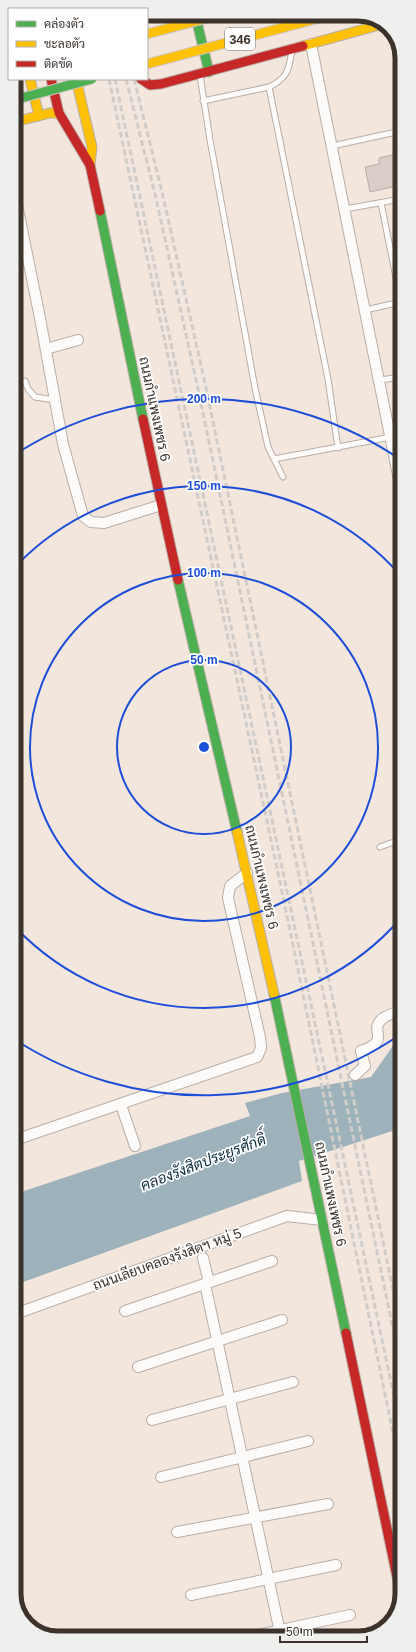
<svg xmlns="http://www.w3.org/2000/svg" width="416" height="1652" viewBox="0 0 416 1652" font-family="Helvetica,Sarabun,sans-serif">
	<rect width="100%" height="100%" fill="#f3e6dd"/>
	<path fill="#9db2ba" d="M402,1039V1128L299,1161L302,1181L15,1285V1194L250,1116L245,1103L282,1093L371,1077L397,1040Z"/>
	<path fill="#d8cec7" stroke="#b7ada7" d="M401,153V185L370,192L365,167L379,164V158Z"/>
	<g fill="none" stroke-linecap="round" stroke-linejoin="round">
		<defs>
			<g id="lane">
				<path d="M292,50C289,69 288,78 269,87L328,379L338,448"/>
				<path d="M200,75L210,140L255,388L268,447L283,477"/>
				<path d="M203,101L269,87"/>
				<path d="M332,146L401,131"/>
				<path d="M381,203L401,302"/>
				<path d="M345,209L401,199"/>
				<path d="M365,310L401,302"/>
				<path d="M380,380L401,377"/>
				<path d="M25,381L28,389L35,397L55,400"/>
				<path d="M274,459L391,437"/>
				<path d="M380,847L402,839"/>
			</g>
			<g id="street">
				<path d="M311,44L401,490"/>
				<path d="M14,190L40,318L63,444L83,516L91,522L104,523L161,505"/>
				<path d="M46,349L78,340"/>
				<path d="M355,1075L365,1066L361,1051C392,1040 369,1032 381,1020C385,1015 396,1013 402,1010"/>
				<path d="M121,1105L135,1146"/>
				<path d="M15,1140L257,1057L261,1048L260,1037L228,898L230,886L247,873"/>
				<path d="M203,1258L209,1282"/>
				<path d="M205,1284L281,1637"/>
				<path d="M125,1311L272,1261"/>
				<path d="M15,1314L287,1216L322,1220"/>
				<path d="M138,1367L282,1320"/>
				<path d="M152,1420L293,1382"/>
				<path d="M161,1477L308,1441"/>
				<path d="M177,1532L328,1504"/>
				<path d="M191,1595L336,1565"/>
				<path d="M249,1637L350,1615"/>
			</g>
			<g id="fast">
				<path d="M195,14L209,72"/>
				<path d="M147,17L153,14"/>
				<path d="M100,211L143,419"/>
				<path d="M178,580L237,832"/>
				<path d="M274,994L346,1333"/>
			</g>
			<g id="slow">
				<path d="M303,46L383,24"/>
				<path d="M30,79L39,116"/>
				<path d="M76,79L92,147L90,165"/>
				<path d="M14,122L50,113H59"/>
				<path d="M237,832L274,994"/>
			</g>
			<g id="jam">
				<path d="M51,79L59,113L90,165L100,211"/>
				<path d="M141,79L150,85L161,84L303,46"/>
				<path d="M143,419L178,580"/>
				<path d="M346,1333L401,1596"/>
			</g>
		</defs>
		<use href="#lane" stroke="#b8aea7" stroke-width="7"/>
		<use href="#street" stroke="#b8aea7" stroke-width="12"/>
		<use href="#fast" stroke="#b8aea7" stroke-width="11"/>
		<use href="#slow" stroke="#b8aea7" stroke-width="11"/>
		<use href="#jam" stroke="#b8aea7" stroke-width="11"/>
		<path stroke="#cdc9c6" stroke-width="2" stroke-dasharray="3 2" stroke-linecap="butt" d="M402,1141L398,1144L402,1169"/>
		<use href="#lane" stroke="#fdfbfa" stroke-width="5"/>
		<use href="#street" stroke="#fdfbfa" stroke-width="10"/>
		<use href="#fast" stroke="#4caf50" stroke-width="9"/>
		<use href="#slow" stroke="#ffc107" stroke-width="9"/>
		<use href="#jam" stroke="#c62828" stroke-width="9"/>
		<g stroke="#cfccc9" stroke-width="3" stroke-dasharray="6 3" stroke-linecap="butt">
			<path d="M109,79L281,887L402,1477"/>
			<path d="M115,79L402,1434"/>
			<path d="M126,79L155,194L197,384L402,1372"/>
			<path d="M134,79L162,192L205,383L402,1333"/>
		</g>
		<defs>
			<path id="fast-bridge" d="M14,100L92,79"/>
			<g id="slow-bridge">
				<path d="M147,34L222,14"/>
				<path d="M147,64L334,14"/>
			</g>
		</defs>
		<use href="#fast-bridge" stroke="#ccc6c1" stroke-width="11" stroke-linecap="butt"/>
		<use href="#slow-bridge" stroke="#ccc6c1" stroke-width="11" stroke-linecap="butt"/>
		<use href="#fast-bridge" stroke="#4caf50" stroke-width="9"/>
		<use href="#slow-bridge" stroke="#ffc107" stroke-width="9"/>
	</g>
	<g fill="none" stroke="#1d4ed8" stroke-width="2">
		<circle cx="204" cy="747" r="87"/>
		<circle cx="204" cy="747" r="174"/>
		<path d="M401 918A261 261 0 0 1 15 927M15 567A261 261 0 0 1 401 576"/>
		<path d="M401 1034A348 348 0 0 1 17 1041M14 455A348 348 0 0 1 401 460"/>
	</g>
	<g text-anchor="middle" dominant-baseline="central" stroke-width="3.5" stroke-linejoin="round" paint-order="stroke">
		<rect fill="#fff" stroke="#76706c" stroke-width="1" x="225" y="28" width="30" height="22" rx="3"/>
		<g font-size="13" font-weight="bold" fill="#3c332d">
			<text x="240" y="39">346</text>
		</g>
		<g font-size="14" fill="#3c332d" stroke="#fff">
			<text transform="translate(155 409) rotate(78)">ถนนกำแพงเพชร 6</text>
			<text transform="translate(262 877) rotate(77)">ถนนกำแพงเพชร 6</text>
			<text transform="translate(331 1194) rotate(78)">ถนนกำแพงเพชร 6</text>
			<text transform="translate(167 1259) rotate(-20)">ถนนเลียบคลองรังสิตฯ หมู่ 5</text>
		</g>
		<g font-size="15" font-style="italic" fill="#0e2f3d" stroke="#fff">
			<text transform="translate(203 1162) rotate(-21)">คลองรังสิตประยูรศักดิ์</text>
		</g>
	</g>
	<path d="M0 0H416V1652H0ZM58 21H358A37 37 0 0 1 395 58V1594A37 37 0 0 1 358 1631H58A37 37 0 0 1 21 1594V58A37 37 0 0 1 58 21Z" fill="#efefee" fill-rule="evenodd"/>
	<path fill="none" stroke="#3c332d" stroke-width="5" d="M58 21H358A37 37 0 0 1 395 58V1594A37 37 0 0 1 358 1631H58A37 37 0 0 1 21 1594V58A37 37 0 0 1 58 21Z"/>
	<circle cx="204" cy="747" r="6" fill="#1d4ed8" stroke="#fff" stroke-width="2"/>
	<g font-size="12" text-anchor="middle" font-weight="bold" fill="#1d4ed8" stroke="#fff" stroke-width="3.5" stroke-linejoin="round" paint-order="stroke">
		<text x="204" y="403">200 m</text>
		<text x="204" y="490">150 m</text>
		<text x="204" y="577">100 m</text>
		<text x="204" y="664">50 m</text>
	</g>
	<rect x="8" y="8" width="140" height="72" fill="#ffffff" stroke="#b1adab"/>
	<rect x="16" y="21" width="20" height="6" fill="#4caf50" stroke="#b1adab"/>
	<text x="44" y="28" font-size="12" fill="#3c332d">คล่องตัว</text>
	<rect x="16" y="41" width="20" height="6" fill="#ffc107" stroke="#b1adab"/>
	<text x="44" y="48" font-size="12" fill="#3c332d">ชะลอตัว</text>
	<rect x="16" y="61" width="20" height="6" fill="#c62828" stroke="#b1adab"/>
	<text x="44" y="68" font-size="12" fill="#3c332d">ติดขัด</text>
	<path d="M280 1636v6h87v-6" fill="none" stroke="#3c332d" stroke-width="2"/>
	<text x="286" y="1636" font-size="12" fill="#3c332d" stroke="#ffffff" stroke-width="3" paint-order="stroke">50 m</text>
</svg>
